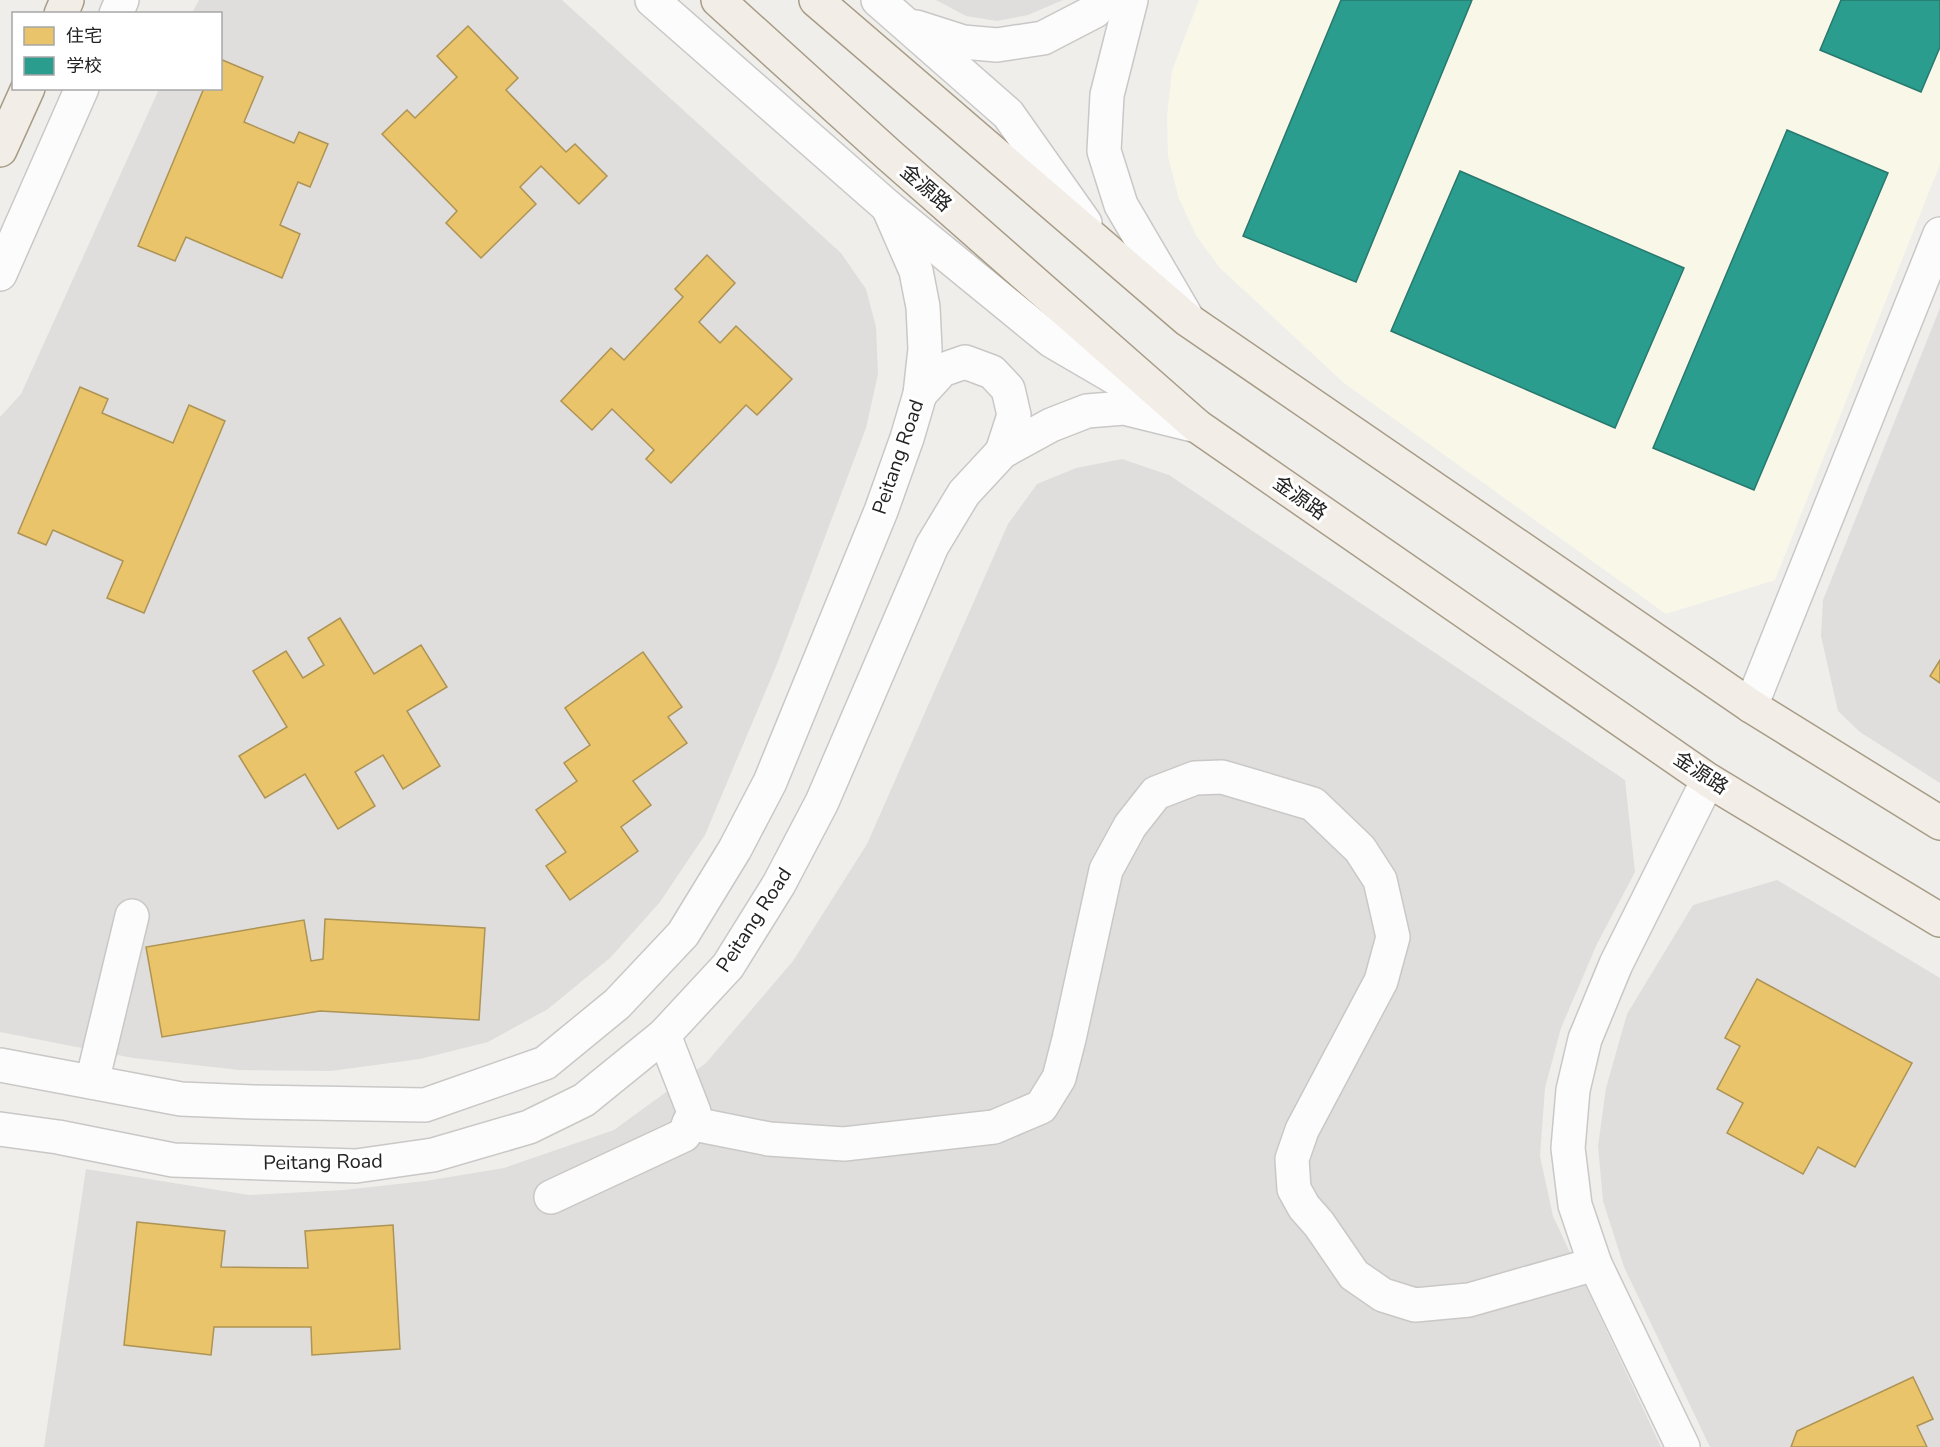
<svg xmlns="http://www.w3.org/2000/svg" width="1940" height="1447" viewBox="0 0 1940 1447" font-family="'Nunito Sans','Noto Sans SC',sans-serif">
	<rect width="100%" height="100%" fill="#f0eeeb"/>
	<g fill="#dfdedc">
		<path d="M199,0H562L841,253L866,289L876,327L878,374L866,428L777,664L705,835L660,902L610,958L548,1009L488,1042L420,1059L331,1071L239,1070L133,1058L0,1032V417L21,394L159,89L220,88V14L192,13Z"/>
		<path d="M936,0H1063L1028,15L997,21L966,16Z"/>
		<path d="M1940,308V783L1860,732L1838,711L1821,636L1823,600Z"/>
		<path d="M1122,459L1169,475L1625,780L1635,872L1597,944L1561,1028L1545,1088L1540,1156L1553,1216L1661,1447H44L86,1169L249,1195L344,1190L425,1181L504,1168L614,1130L706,1063L793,961L867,844L1008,524L1037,484L1076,468Z"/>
		<path d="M1777,880L1940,978V1447H1710L1624,1267L1603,1201L1598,1146L1606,1088L1627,1014L1693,905Z"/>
	</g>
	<path fill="#f8f7e8" d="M1199,0H1940V164L1775,580L1666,614L1344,383L1220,268L1197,237L1179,199L1168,156L1167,117L1172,71Z"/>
	<g fill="#e9c46a" stroke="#ad9354" stroke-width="1.5">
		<path d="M468,26L518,78L506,90L566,152L575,144L607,176L579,204L541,166L520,187L536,204L481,258L446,223L457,211L382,134L407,110L415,118L457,77L437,56Z"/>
		<path d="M220,59L263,77L244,122L294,143L299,132L328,144L310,187L298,182L280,225L300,234L282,278L186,237L175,261L138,246L204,88H220Z"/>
		<path d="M707,255L735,283L699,322L720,343L736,326L792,379L757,415L746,405L671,483L646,459L654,450L612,409L592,430L561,401L611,348L624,360L683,297L675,289Z"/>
		<path d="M80,387L108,399L102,413L173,443L189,405L225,421L144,613L107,598L123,561L53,530L46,545L18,533Z"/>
		<path d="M340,618L374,674L421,645L447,687L407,711L440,766L403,789L383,755L355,772L375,806L338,829L305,774L265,798L239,756L287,727L253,671L286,651L303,678L324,665L308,638Z"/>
		<path d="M643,652L682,707L668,717L687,743L633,781L651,805L621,827L638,851L570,900L546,866L566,852L536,810L577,781L564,763L590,745L565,708Z"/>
		<path d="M1940,660V683L1930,676Z"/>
		<path d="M325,919L485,928L479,1020L320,1011L162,1037L146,947L304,920L311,961L323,959Z"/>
		<path d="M1757,979L1912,1063L1855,1167L1818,1147L1803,1174L1727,1133L1743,1103L1717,1089L1740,1046L1725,1038Z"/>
		<path d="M137,1222L225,1231L221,1267L308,1268L305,1231L393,1225L400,1349L312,1355L311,1327H214L211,1355L124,1345Z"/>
		<path d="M1913,1377L1933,1419L1917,1426L1927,1447H1791L1797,1431Z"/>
	</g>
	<g fill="#2a9d8f" stroke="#28786e" stroke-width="1.5">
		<path d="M1341,0H1472L1356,282L1243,236Z"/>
		<path d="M1841,0H1940V47L1921,92L1820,50Z"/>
		<path d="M1787,130L1888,173L1754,490L1653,448Z"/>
		<path d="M1460,171L1684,268L1615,428L1391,331Z"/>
	</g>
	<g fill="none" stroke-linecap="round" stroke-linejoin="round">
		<defs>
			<g id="minor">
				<path d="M652,0L888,207L1052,341L1160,404"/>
				<path d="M878,0L1008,114L1085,223"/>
				<path d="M1131,0L1107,95L1104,151L1121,205L1186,316"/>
				<path d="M116,14L122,0"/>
				<path d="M916,27L963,42L997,45L1043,38L1095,11L1104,0"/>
				<path d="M0,274L82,88"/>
				<path d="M920,394L942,370L965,362L992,372L1008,389L1014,415L1002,452"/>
				<path d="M1751,706L1940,234"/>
				<path d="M0,1065L181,1099L253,1102L425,1105L545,1063L617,1004L683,934L735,849L770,782L881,511L907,438L920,394L925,349L923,307L916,271L888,207"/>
				<path d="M92,1082L132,916"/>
				<path d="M689,1123L769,1139L844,1144L994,1127L1041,1107L1059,1078L1069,1039L1106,870L1130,826L1156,793L1195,778L1222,777L1313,804L1360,849L1380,880L1393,937L1381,981L1302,1130L1292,1159L1294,1189L1304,1207L1319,1224L1354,1275L1383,1295L1415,1305L1469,1300L1595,1264"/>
				<path d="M0,1129L58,1137L173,1160L356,1166L433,1155L529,1127L584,1100L664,1035L728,966L779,884L822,802L932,546L964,493L1002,452L1051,425L1087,411L1124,408L1197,426"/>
				<path d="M551,1197L684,1135L694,1112L664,1035"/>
				<path d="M1683,1447L1595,1264L1575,1205L1568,1148L1573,1090L1585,1039L1616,964L1708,780"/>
			</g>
			<g id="major">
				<path d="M718,0L889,155L1197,426L1708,780L1940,920"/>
				<path d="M816,0L1188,320L1751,706L1940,823"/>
				<path d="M61,14L67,0"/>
				<path d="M0,150L28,88"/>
			</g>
		</defs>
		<use href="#minor" stroke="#c9c8c7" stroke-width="36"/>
		<use href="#major" stroke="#a79c86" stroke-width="36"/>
		<use href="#minor" stroke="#fdfcfc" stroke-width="33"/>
		<use href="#major" stroke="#f3ede7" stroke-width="33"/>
	</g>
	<g text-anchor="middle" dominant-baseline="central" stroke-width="6" stroke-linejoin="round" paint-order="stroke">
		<g font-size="20" fill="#222" stroke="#fff">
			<text transform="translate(926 188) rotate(41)">金源路</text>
			<text transform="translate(898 457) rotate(-71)">Peitang Road</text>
			<text transform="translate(1300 498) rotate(35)">金源路</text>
			<text transform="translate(1701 773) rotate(33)">金源路</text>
			<text transform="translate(754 920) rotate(-57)">Peitang Road</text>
			<text transform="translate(323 1162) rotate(-1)">Peitang Road</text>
		</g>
	</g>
	<rect x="12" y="12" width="210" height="78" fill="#ffffff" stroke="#a7a7a7" stroke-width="1.5"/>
	<rect x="24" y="27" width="30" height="18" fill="#e9c46a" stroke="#a7a7a7" stroke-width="1.5"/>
	<text x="66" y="42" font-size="18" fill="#222222">住宅</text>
	<rect x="24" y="57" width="30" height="18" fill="#2a9d8f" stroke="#a7a7a7" stroke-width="1.5"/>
	<text x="66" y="72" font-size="18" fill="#222222">学校</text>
</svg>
